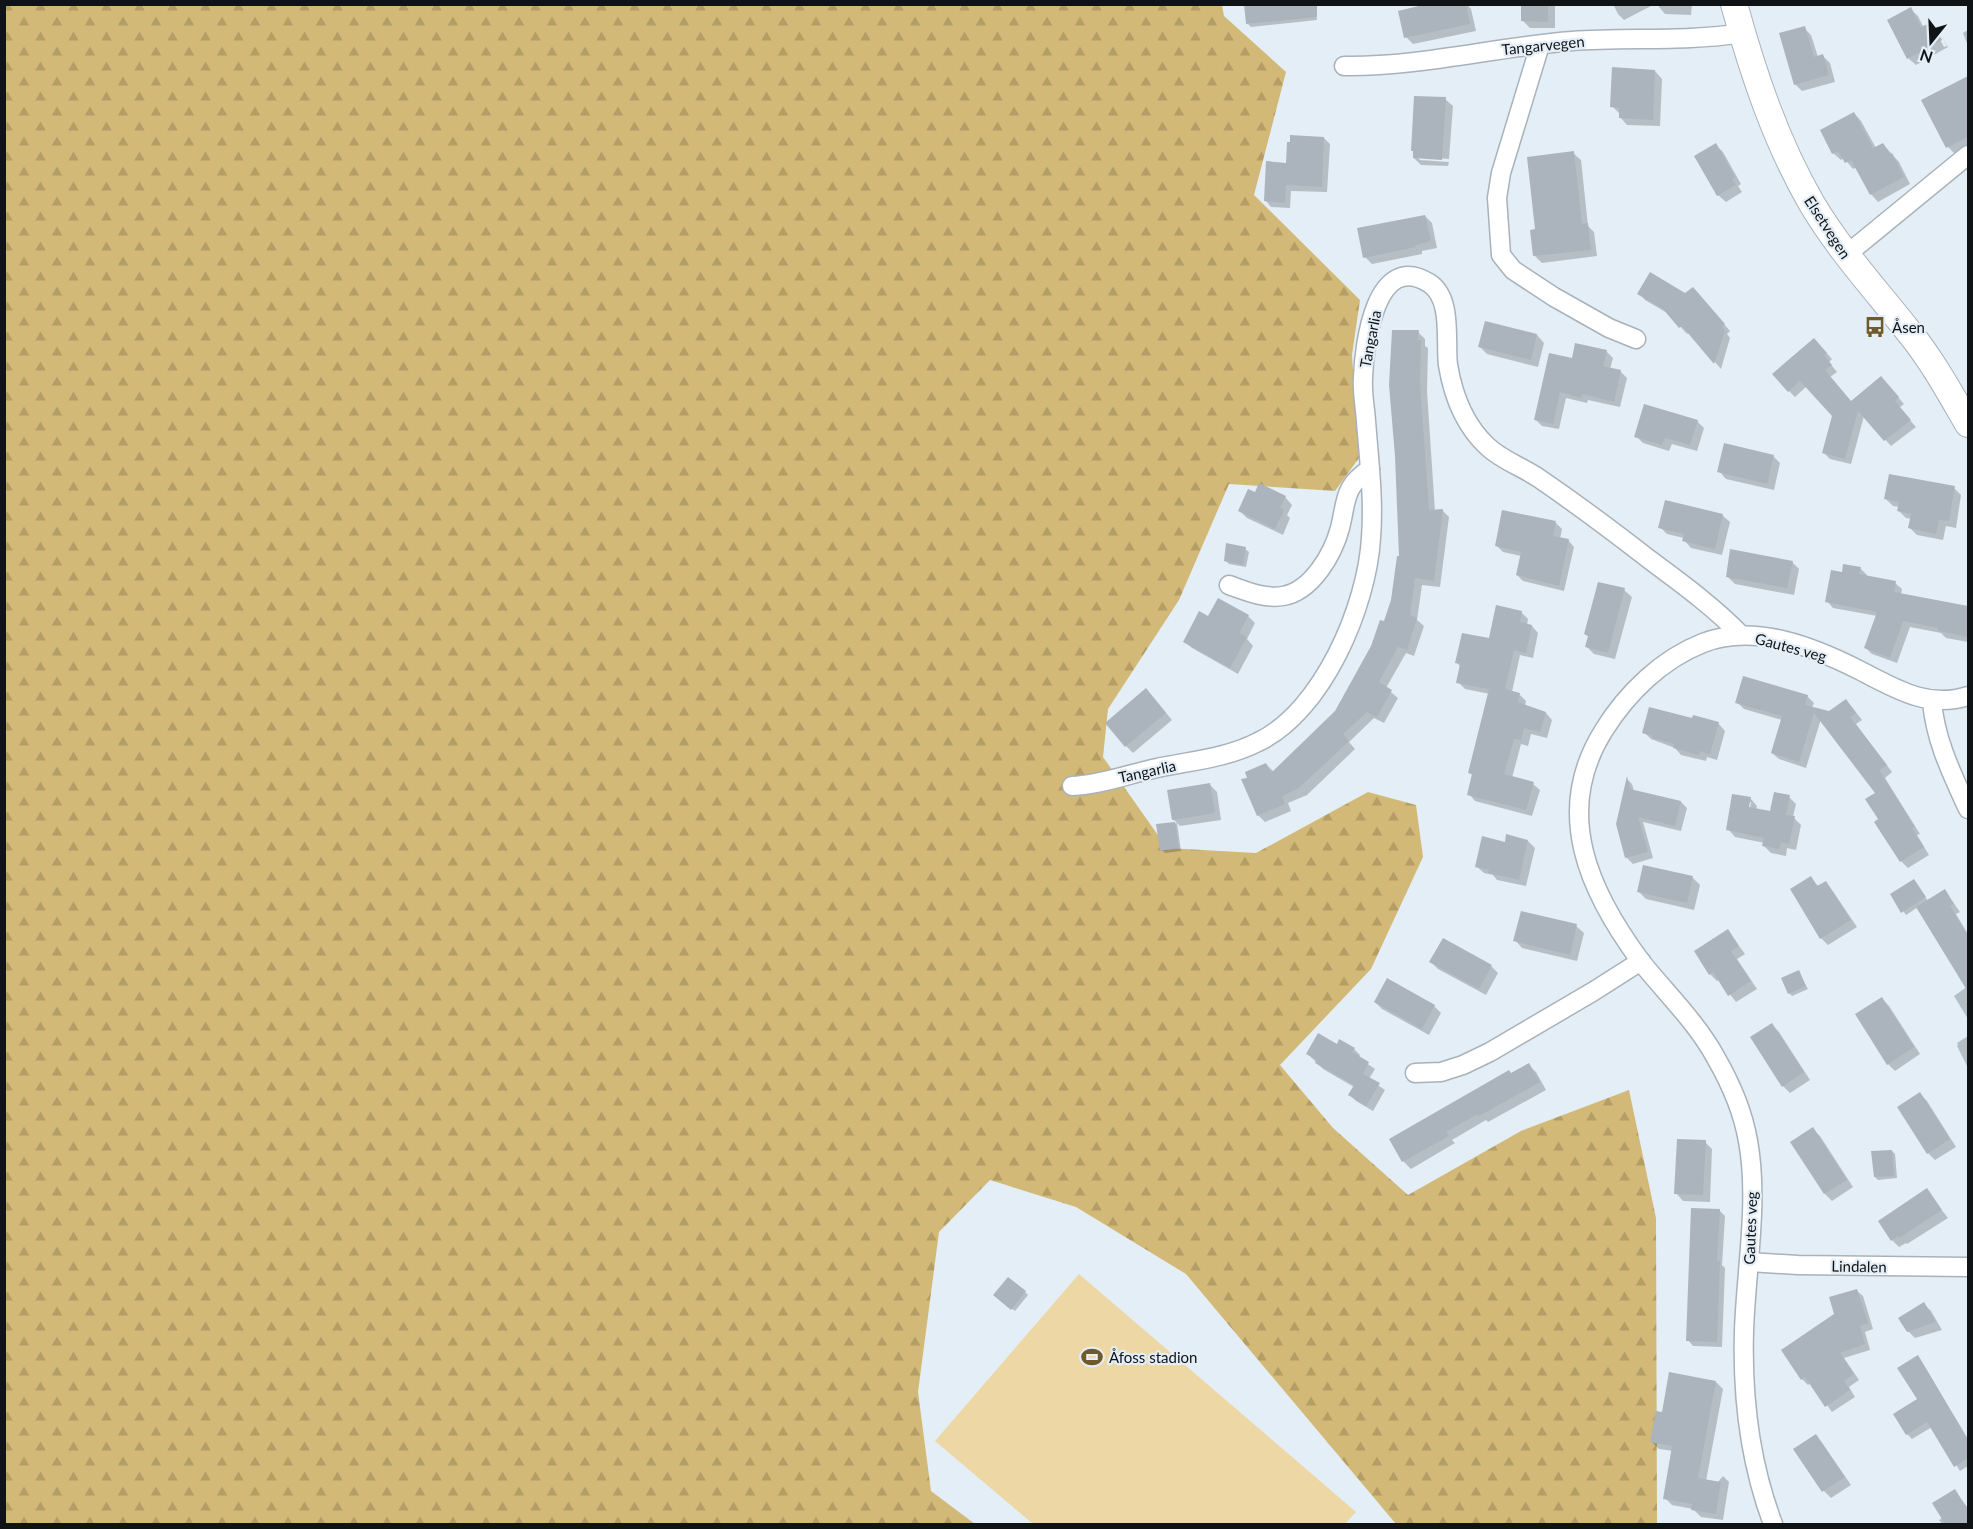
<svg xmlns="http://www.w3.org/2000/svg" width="1973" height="1529" viewBox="0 0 1973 1529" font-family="Lato,sans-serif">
	<defs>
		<pattern id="forest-firs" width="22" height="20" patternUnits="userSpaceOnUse" patternTransform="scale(1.5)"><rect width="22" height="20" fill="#d3b977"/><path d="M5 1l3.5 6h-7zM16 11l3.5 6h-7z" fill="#b49e66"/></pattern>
	</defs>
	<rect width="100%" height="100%" fill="#e4eef7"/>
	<path fill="url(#forest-firs)" d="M5,5H1222L1224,16L1286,72L1254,195L1360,300L1352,355L1359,458L1335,491L1229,484L1179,600L1108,709L1103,757L1167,848L1256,853L1368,792L1416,805L1423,857L1371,969L1280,1065L1333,1128L1408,1195L1521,1131L1629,1090L1656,1218L1657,1524H1396L1186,1274L1076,1207L990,1180L939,1232L918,1392L931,1491L975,1524H5Z"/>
	<path fill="#edd7a4" d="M1079,1274L1356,1512L1345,1524H1033L935,1441Z"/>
	<g fill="#0003" fill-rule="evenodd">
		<path d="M1315,4L1317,20L1251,27L1248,24Z"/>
		<path d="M1434,4H1467L1471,9L1476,31L1413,44L1406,37Z"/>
		<path d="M1523,4H1555V28H1530L1523,21Z"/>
		<path d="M1613,4H1655L1624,20L1618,14Z"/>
		<path d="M1659,4H1692L1691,15L1665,14L1659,7Z"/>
		<path d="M1910,9L1918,16L1924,28L1932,24L1938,30H1935L1944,47L1947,46L1938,30L1948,47L1916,65L1908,58L1889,21Z"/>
		<path d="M1804,28L1811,35L1818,57L1823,56L1830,63L1835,82L1802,91L1795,84Z"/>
		<path d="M1968,30V46L1963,33Z"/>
		<path d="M1655,71L1662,79L1660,126L1627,125L1620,117V114L1612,106Z"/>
		<path d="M1445,99L1453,106L1449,159L1417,157L1420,160L1449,162L1448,166L1421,165L1414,158L1413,151Z"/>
		<path d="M1923,100H1963L1968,106V147L1955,154L1948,147Z"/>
		<path d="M1854,113L1861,121L1876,148L1883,144L1890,152L1899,162L1910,184L1878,202L1871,194L1857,167L1853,169L1844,158L1841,160L1833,153Z"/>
		<path d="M1324,138L1330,144L1327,192L1291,191L1290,208L1271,207L1266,201L1287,164Z"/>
		<path d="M1716,145L1723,152L1741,184L1738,186L1742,192L1726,202L1718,195Z"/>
		<path d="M1573,153L1581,160L1588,226L1594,232L1597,256L1542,263L1535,256L1537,230Z"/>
		<path d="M1425,216L1432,223L1437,248L1422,251V254L1372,264L1365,257Z"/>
		<path d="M1639,293L1699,295L1730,331L1727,334L1730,338L1721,369L1689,332L1687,334L1669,314L1645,300Z"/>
		<path d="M1486,323L1537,335L1544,343L1538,367L1487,354L1480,347Z"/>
		<path d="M1418,332L1425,339V346L1428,348L1427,391L1435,511L1442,510L1449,517L1440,587L1422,585L1417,620L1424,626L1414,656L1406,653L1386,688L1398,698L1384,723L1374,718L1349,742L1355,749L1307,795L1288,803L1291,811L1265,822L1258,815L1249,779L1266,764L1274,772L1336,712L1385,623L1393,601L1401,558Z"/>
		<path d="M1820,346L1832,359L1829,362L1837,372L1830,377L1852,403L1887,384L1904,404L1899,408L1916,427L1891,446L1864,416L1851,464L1830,459L1824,453L1834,415L1807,386L1795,397L1789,391Z"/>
		<path d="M1606,351L1613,358L1610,369L1620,371L1627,378L1620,407L1588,400L1587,403L1566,398L1559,429L1542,426L1535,419L1573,360Z"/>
		<path d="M1697,421L1704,428L1697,451L1672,444L1669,451L1643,443L1636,436Z"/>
		<path d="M1773,456L1780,463L1774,490L1726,479L1719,471Z"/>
		<path d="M1954,488L1961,495L1956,528L1946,526L1943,540L1917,535L1910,528L1912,519L1906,518L1899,511V507L1893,506L1886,499Z"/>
		<path d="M1255,494L1285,497L1292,505L1287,515L1290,518L1283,535L1247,518L1240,511Z"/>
		<path d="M1504,512L1556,523L1562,529L1560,539L1568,540L1574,547L1564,591L1523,581L1517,575L1521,556L1503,552L1497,546Z"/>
		<path d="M1722,515L1730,522L1722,555L1691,548L1684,540V538L1667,534L1660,527Z"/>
		<path d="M1245,549L1249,552L1246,567L1229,564L1226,561Z"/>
		<path d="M1792,562L1799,569L1794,595L1735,584L1728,577Z"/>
		<path d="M1860,568L1867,575L1866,577L1895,583L1902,589L1901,595L1968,607V642L1946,638L1941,633L1910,627L1897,663L1872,654L1865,647L1877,616L1833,608L1827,601L1843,573Z"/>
		<path d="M1624,590L1632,597L1615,659L1594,654L1587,647Z"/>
		<path d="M1521,612L1528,619L1527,625L1532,626L1538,633L1533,658L1520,655L1512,692L1519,694L1526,701L1525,706L1546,713L1552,720L1547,738L1531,734L1528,746L1521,744L1512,778L1533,784L1540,790L1532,816L1475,801L1469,794L1473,776L1469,772L1490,694L1465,689L1458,682L1461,667L1457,663L1490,640Z"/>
		<path d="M1248,616L1255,623L1247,639L1253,646L1238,674L1192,648L1184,641L1209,618Z"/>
		<path d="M1807,696L1814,703L1812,708L1829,713L1845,701L1852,707L1862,720L1856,724L1892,772L1885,778L1920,834L1917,835L1929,855L1908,868L1901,861L1880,820L1877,794L1821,719L1806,768L1779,759L1772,753L1782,720L1744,709L1737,702Z"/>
		<path d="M1153,697L1172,720L1133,753L1126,746Z"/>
		<path d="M1693,720L1718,723L1725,731L1717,760L1707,757L1706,761L1681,755L1675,748L1651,739L1644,732Z"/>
		<path d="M1627,779L1632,784L1634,791L1681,802L1687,808L1681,831L1643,822L1653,858L1633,864L1626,857Z"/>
		<path d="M1210,785L1217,792L1221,820L1180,826L1173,819Z"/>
		<path d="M1789,797L1796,804L1793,817L1801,825L1796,850L1787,848L1786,856L1771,853L1764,846L1765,843L1735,837L1728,829L1750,798L1757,806L1756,810L1771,813ZM1748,802H1751L1749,815Z"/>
		<path d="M1177,823L1181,851L1165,853L1162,850L1158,826Z"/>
		<path d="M1528,841L1535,848L1526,886L1497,880L1493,875L1484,873L1476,866L1506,843Z"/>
		<path d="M1645,867L1693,878L1700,885L1694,910L1646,899L1639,892Z"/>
		<path d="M1811,878L1819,887L1825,882L1832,890L1857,927L1828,945L1821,938Z"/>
		<path d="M1914,881L1928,901L1945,891L1960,912L1956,914L1968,934V957L1956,965L1918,907L1906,915L1892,894Z"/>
		<path d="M1576,926L1584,933L1577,961L1522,948L1515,940Z"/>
		<path d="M1728,931L1745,954L1737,959L1757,989L1736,1002L1719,980L1717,981L1710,974Z"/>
		<path d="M1431,962L1491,966L1498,973L1486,995L1438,969Z"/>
		<path d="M1798,972L1808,989L1792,996L1789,993Z"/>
		<path d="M1968,986V1019L1954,996Z"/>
		<path d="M1882,999L1889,1006L1920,1054L1895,1071L1888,1064Z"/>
		<path d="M1375,1002L1434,1006L1441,1013L1429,1035L1382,1009Z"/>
		<path d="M1772,1025L1779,1032L1810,1080L1790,1093L1783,1086Z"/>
		<path d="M1968,1036V1068L1957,1046L1958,1045L1957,1043Z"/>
		<path d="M1337,1046L1354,1049L1360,1055L1359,1058L1375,1069L1369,1079L1385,1090L1373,1111L1356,1101L1350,1095L1354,1087L1323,1069L1308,1054Z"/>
		<path d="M1528,1065L1536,1072L1546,1090L1488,1122L1486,1120L1452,1140L1455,1143L1411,1169L1404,1162L1391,1139Z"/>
		<path d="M1920,1094L1927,1101L1956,1147L1935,1160L1928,1153Z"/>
		<path d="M1812,1129L1820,1136L1853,1187L1832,1201L1825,1194L1792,1142Z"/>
		<path d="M1705,1142L1712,1149L1710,1202L1683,1201L1676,1193Z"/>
		<path d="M1892,1151L1895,1154L1897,1178L1878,1180L1875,1177Z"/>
		<path d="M1926,1190L1948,1218L1907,1244L1906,1243L1899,1247L1892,1240Z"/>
		<path d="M1719,1210L1725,1216L1722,1265L1725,1268L1722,1347L1693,1346L1688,1340Z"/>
		<path d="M1857,1291L1863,1296L1873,1329L1865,1332L1870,1350L1844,1358L1859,1380L1849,1387L1855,1397L1832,1412L1811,1383L1808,1385L1802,1379Z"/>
		<path d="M1025,1292L1028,1295L1015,1311L998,1298Z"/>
		<path d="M1924,1304L1931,1311L1942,1330L1915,1338L1908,1331Z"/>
		<path d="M1917,1357L1922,1362L1968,1439V1466L1960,1471L1932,1427L1912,1439L1907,1434L1919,1400Z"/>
		<path d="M1716,1382L1723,1389L1706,1481L1717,1483L1723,1476L1729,1482L1723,1520L1701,1517L1693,1509L1672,1505L1665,1498L1673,1451L1659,1449L1652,1442L1664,1413Z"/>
		<path d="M1815,1436L1822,1443L1851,1485L1831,1498L1824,1491L1795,1449Z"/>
		<path d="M1955,1491L1968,1508V1524H1942L1939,1520L1942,1518Z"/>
	</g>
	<g fill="#abb4bd">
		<path d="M1244,4H1317V17L1246,24Z"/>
		<path d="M1427,4H1466L1470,24L1404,38L1398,11Z"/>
		<path d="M1521,4H1548V22L1521,21Z"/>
		<path d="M1911,7L1921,27L1932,22L1942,40L1907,59L1887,20Z"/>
		<path d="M1805,26L1814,57L1823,54L1829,75L1794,85L1779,33Z"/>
		<path d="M1612,67L1655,70L1653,120L1619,118V108L1610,107Z"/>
		<path d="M1968,76V137L1946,148L1921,100Z"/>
		<path d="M1414,96L1446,97L1442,160L1413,158V151H1411Z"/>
		<path d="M1854,112L1873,148L1883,143L1890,154L1892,153L1904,177L1870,195L1851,160L1845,163L1838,151L1832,154L1820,130Z"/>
		<path d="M1290,135L1324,137L1322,187L1286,185L1285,203L1264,201L1266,161L1286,163L1287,142H1290Z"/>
		<path d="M1716,143L1735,177L1732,179L1736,185L1717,196L1694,156Z"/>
		<path d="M1574,151L1582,224L1588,223L1591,250L1533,256L1530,230L1535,229L1527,157Z"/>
		<path d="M1425,215L1431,241L1415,245L1416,247L1363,258L1357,228Z"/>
		<path d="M1650,272L1685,293L1693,287L1725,324L1722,327L1725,331L1714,364L1682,326L1679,328L1663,309L1637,294Z"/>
		<path d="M1485,321L1537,334L1531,360L1478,347Z"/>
		<path d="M1392,330H1419L1418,340H1421L1420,383L1429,510L1443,509L1434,581L1415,578L1410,615L1417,618L1407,650L1398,647L1379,682L1392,690L1377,717L1367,712L1343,734L1349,741L1299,788L1282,796L1285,804L1257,816L1241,779L1247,778L1245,772L1266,763L1271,773L1335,711L1371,646L1380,620L1384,621L1391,600L1397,556H1399L1395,456L1389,385Z"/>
		<path d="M1814,338L1827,353L1824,355L1832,365L1825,370L1851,401L1881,376L1899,397L1895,401L1911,420L1884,441L1858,411L1845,459L1822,453L1832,416L1800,381L1788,392L1772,374Z"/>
		<path d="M1575,343L1607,350L1603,366L1621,370L1614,402L1582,394L1581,398L1560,392L1553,424L1534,420L1549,353L1572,358Z"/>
		<path d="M1644,404L1698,420L1690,445L1665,438L1662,445L1634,437Z"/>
		<path d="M1724,443L1774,455L1767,484L1717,472Z"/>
		<path d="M1889,474L1955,486L1949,521L1939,520L1936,534L1908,528L1911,514L1897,511L1899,502L1884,499Z"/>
		<path d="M1259,483L1286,496L1280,508L1284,510L1275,529L1238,511L1248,489L1255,492Z"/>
		<path d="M1665,500L1723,514L1715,549L1682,541L1684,534L1658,528Z"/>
		<path d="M1502,510L1556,521L1553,536L1569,539L1559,586L1516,575L1521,552L1495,546Z"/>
		<path d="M1226,543L1246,547L1243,565L1224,561Z"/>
		<path d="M1730,549L1793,561L1787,588L1726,577Z"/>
		<path d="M1843,564L1861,567L1859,574L1896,581L1894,592L1968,606L1967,637L1938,631V628L1903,621L1890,658L1864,648L1877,612L1825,602L1831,570L1842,572Z"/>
		<path d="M1598,582L1625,588L1608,653L1585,647L1588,636L1584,634Z"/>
		<path d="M1218,598L1249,615L1239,633L1247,637L1230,668L1183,642L1199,611L1208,616Z"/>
		<path d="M1496,605L1522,611L1520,622L1532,625L1526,653L1514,650L1505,689L1520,693L1518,702L1546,712L1540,732L1524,728L1521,740L1514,739L1504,774L1534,782L1526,810L1467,795L1472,774L1468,773L1489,689L1456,683L1460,664L1455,663L1462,633L1489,638Z"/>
		<path d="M1743,676L1808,695L1805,705L1829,711L1846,699L1856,713L1850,717L1887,765L1879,770L1915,827L1912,828L1924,847L1900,862L1874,822L1878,819L1865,799L1875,793L1814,713L1799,762L1771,753L1782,716L1735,703Z"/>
		<path d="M1146,688L1166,713L1125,747L1105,723Z"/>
		<path d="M1649,707L1692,718L1693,715L1719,722L1710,754L1700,751L1699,755L1673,748L1674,744L1652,738V736L1642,733Z"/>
		<path d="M1627,776L1630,789L1681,801L1675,826L1638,817L1648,852L1625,858L1616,824Z"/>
		<path d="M1210,783L1215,813L1172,820L1167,790Z"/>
		<path d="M1774,792L1790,795L1786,815L1795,816L1789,844L1781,842L1779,849L1762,846L1764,838L1726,830L1732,794L1751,797L1749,807L1770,811Z"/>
		<path d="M1175,822L1179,848L1160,851L1156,824Z"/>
		<path d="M1506,834L1528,840L1519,880L1488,873L1489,870L1475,867L1482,836L1505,842Z"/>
		<path d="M1643,865L1693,876L1687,903L1637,892Z"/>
		<path d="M1811,876L1817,886L1826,881L1851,920L1820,939L1790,889Z"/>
		<path d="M1914,879L1926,897L1901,913L1890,894Z"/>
		<path d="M1945,889L1954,904L1950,906L1968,936V992L1916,907Z"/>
		<path d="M1521,911L1577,924L1570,955L1513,941Z"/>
		<path d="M1728,929L1739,946L1731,951L1751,981L1728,996L1713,972L1709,975L1694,951Z"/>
		<path d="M1443,938L1492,965L1479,989L1429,962Z"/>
		<path d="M1799,970L1806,986L1788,994L1781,978Z"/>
		<path d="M1387,978L1435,1005L1422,1029L1374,1002Z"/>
		<path d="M1882,997L1914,1047L1887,1065L1855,1014Z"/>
		<path d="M1772,1023L1804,1072L1782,1087L1750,1037Z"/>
		<path d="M1318,1033L1337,1044L1339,1039L1355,1048L1352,1052L1369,1062L1363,1074L1380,1083L1366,1106L1348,1095L1354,1085L1315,1063L1317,1060L1306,1054Z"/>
		<path d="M1529,1063L1540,1082L1479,1116L1478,1114L1446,1132L1449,1136L1402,1162L1389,1139L1509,1070L1511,1073Z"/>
		<path d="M1920,1092L1950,1139L1927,1154L1897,1107Z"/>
		<path d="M1813,1127L1847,1180L1824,1194L1790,1142Z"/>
		<path d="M1677,1139L1706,1140L1703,1195L1674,1194Z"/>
		<path d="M1892,1150L1894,1176L1874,1177L1871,1151Z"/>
		<path d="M1927,1188L1942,1210L1899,1238L1898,1236L1891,1241L1878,1221Z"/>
		<path d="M1691,1208L1720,1209L1717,1261H1720L1717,1342L1686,1341Z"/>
		<path d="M1008,1277L1026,1291L1011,1310L993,1295Z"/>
		<path d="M1857,1289L1868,1323L1860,1326L1865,1344L1840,1353L1854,1374L1844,1381L1850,1390L1825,1407L1805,1377L1801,1380L1781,1350L1834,1314L1829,1297Z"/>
		<path d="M1924,1302L1936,1322L1907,1332L1898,1318Z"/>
		<path d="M1918,1355L1968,1440V1458L1954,1467L1927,1422L1906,1435L1893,1414L1917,1399L1897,1368Z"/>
		<path d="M1669,1372L1716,1381L1698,1478L1721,1482L1716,1514L1691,1510L1692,1504L1663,1499L1672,1446L1650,1442L1656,1411L1662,1412Z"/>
		<path d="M1816,1434L1845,1477L1822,1492L1793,1449Z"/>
		<path d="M1955,1489L1968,1510V1524H1945L1932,1503Z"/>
	</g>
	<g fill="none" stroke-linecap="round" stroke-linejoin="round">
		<defs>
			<g id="minor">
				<path d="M1540,45L1501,173L1497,198L1501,255L1513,270L1554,297L1609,328L1636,339"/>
				<path d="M1344,66C1420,67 1496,47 1572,41C1629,37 1686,42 1742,33"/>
				<path d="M1846,255L1968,155"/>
				<path d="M1229,585C1246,591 1264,599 1283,596C1312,591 1333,554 1340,528C1347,500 1343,487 1370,469"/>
				<path d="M1932,701C1935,740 1952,774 1968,809"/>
				<path d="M1072,786C1100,785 1129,774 1157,768C1190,761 1227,758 1258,742C1323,711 1367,606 1371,538C1374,499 1369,460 1366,421C1365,407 1362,392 1363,378C1364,344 1376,250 1429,283C1453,298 1445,341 1448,365C1453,395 1465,426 1488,447C1503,461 1523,467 1540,479C1578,505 1614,532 1650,560C1681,583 1714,607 1741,635"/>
				<path d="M1415,1073L1441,1072L1463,1065L1490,1052L1594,991L1641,961"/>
				<path d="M1749,1262L1798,1265L1968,1267"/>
				<path d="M1773,1524C1750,1463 1742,1397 1744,1331C1746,1270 1759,1201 1748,1141C1743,1112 1731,1084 1716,1058C1697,1023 1667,994 1642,963C1589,892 1552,812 1604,730C1627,693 1662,659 1703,643C1755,623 1814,647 1861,671C1896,689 1928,709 1968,696"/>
			</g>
			<path id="secondary" d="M1734,4C1753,73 1776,142 1812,204C1840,251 1876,290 1909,332C1932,360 1950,393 1968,424"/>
		</defs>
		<use href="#minor" stroke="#a8b2ba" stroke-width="21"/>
		<use href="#secondary" stroke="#a8b2ba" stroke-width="28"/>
		<use href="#minor" stroke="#fff" stroke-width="18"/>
		<use href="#secondary" stroke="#fff" stroke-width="26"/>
	</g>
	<defs>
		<symbol id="bus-bare" viewBox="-9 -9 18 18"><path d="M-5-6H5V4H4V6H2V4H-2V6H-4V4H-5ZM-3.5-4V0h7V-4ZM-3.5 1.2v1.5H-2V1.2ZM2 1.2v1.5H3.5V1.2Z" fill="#6e5b29" stroke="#e4eef7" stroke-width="2.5" paint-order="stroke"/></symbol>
		<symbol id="stadium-bare" viewBox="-9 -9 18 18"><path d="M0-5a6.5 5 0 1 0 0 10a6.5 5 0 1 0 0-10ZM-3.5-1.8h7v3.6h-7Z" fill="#6e5b29" stroke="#e4eef7" stroke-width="2.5" paint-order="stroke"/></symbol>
	</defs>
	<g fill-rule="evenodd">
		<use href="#bus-bare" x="1860" y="312" width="30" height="30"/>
		<use href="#stadium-bare" x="1077" y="1342" width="30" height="30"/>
	</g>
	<g text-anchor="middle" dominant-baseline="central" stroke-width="4.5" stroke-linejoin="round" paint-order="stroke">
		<g font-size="15" fill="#0f1316" stroke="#e4eef7">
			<text transform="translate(1543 45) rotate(-6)">Tangarvegen</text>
			<text transform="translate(1828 227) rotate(57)">Elsetvegen</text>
			<text transform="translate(1370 339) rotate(-79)">Tangarlia</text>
			<text transform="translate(1791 647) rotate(15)">Gautes veg</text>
			<text transform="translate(1147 771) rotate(-12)">Tangarlia</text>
			<text transform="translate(1750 1228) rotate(-88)">Gautes veg</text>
			<text transform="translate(1859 1266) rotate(1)">Lindalen</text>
		</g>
		<g font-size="15" fill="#0f1316" stroke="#e4eef7" text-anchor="start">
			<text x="1892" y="327">Åsen</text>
			<text x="1109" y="1357">Åfoss stadion</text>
		</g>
	</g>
	<rect width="1973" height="1529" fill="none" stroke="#0f1316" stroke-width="12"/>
	<g transform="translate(1931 42) rotate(198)" stroke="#e4eef7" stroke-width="4.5" paint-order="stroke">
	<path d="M0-4.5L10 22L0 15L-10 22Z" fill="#0f1316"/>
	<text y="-9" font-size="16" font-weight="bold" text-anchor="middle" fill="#0f1316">N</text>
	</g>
</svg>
